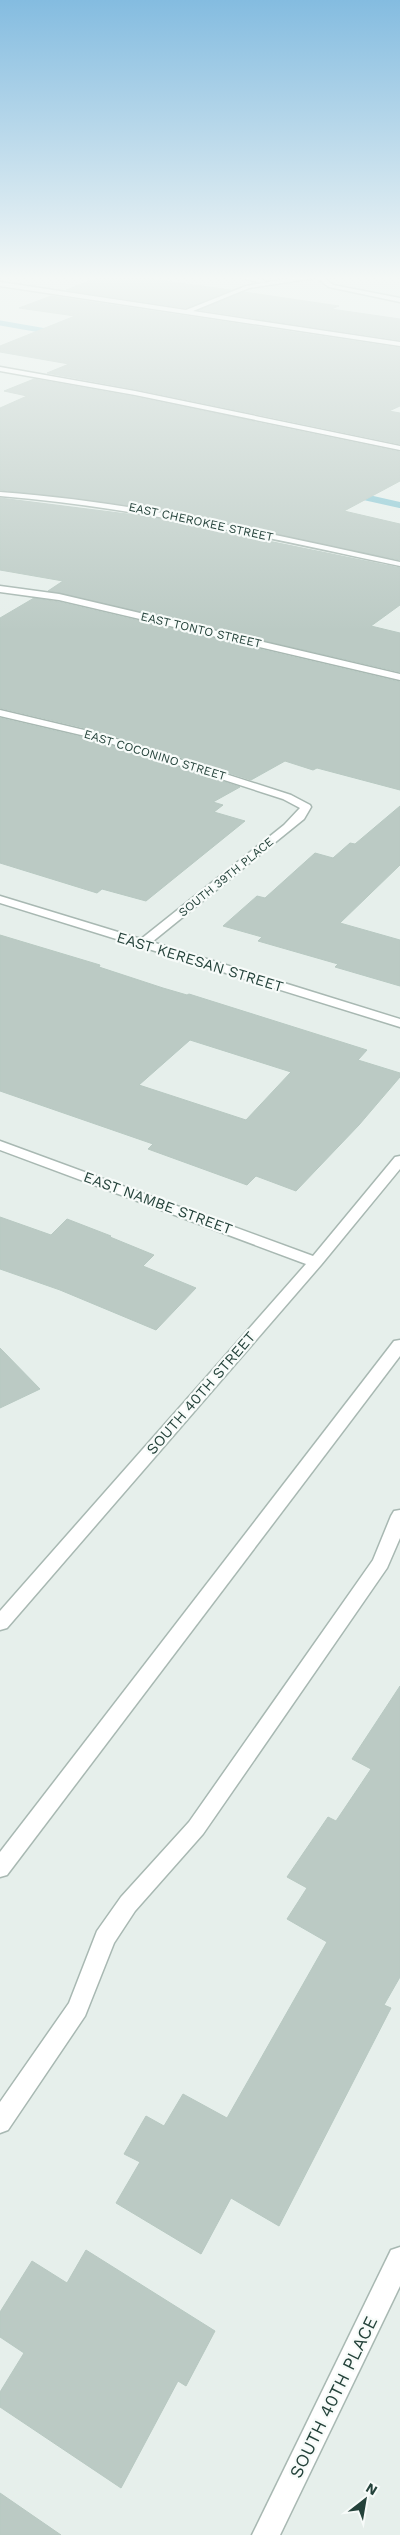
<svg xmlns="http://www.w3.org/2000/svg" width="400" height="2535" viewBox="0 0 400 2535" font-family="'Work Sans',sans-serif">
	<rect width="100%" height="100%" fill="#e6efeb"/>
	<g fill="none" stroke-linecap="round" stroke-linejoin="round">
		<path stroke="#8ec9d4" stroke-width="5" d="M0,323L52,332"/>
		<path stroke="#8ec9d4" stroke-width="6" d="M355,495L400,505"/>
	</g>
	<g fill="#bbcac4" stroke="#b8c9c2" fill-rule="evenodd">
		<path d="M102,276H128L231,290L186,308L66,290Z"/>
		<path d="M244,292L339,306L331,309L400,319V340L200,310Z"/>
		<path d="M51,296L400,348V406L389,411L400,413V444L135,389L47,373L69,364L0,352V346L75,316L19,308Z"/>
		<path d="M34,379L135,397L400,452V481L344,511L400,524V560L152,509L0,490V408L27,396L4,391Z"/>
		<path d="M0,498L151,517L400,568V605L371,626L400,633V672L48,591L63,581L0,570Z"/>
		<path d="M34,598L59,602L400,682V790L317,768L313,770L285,761L251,780L102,732L0,708V618Z"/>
		<path d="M0,718L94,740L240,787L213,802L223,805L214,812L245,821L146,901L102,889L97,893L0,863Z"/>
		<path d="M400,806V865L340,923L400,940V986L335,967L338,964L258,941L262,937L223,926L257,896L265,898L315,853L333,858L350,843L355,844Z"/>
		<path d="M0,935L100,965L99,967L163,988L187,995L189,994L367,1050L358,1060L400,1073V1077L359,1125L296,1191L256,1176L247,1185L148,1149L153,1144L0,1091ZM190,1040L291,1072L246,1120L139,1085Z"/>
		<path d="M0,1217L51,1235L67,1219L111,1236L110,1237L154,1255L143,1266L196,1288L156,1330L60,1290L0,1269Z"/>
		<path d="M0,1348L40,1389L0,1408Z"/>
		<path d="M400,1686V1977L384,2005L391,2008L279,2226L231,2198L201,2254L116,2203L140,2162L124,2154L146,2116L164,2126L183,2094L227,2118L327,1942L287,1919L307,1888L287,1877L328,1817L336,1821L371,1769L352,1759Z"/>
		<path d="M86,2250L215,2331L186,2386L178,2381L121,2488L0,2407V2392L24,2353L0,2337V2312L32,2261L67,2283Z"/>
		<path d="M0,2493L61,2535H0Z"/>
	</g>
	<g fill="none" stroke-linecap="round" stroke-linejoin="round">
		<defs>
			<g id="minor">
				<path d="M234,276H247L265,281L262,283Z"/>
				<path d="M302,276H344L324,278L333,285L400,298V302L329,287L317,278L308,279L249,288L193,311L400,342V346L0,286V282L186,310L246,286Z"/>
				<path d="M0,367L135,391L400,446V450L135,395L0,371Z"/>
				<path d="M0,492C136,502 267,533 400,562V566C267,538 136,507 0,496Z"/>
				<path d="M0,586L59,594L400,674V680L59,600L0,592Z"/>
				<path d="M0,710L101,734L291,795L310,805L311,807L304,819L152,942L400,1019V1027L0,903V896L141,939L284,825L300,808L283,799L94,738L0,716Z"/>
				<path d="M0,1141L313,1256L395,1157L400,1156V1169L321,1265L7,1628L0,1630V1611L306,1264L0,1150Z"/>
				<path d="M400,1340V1356L7,1875L0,1877V1852L394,1341Z"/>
				<path d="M400,1510V1538L387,1568L203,1834L135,1911L114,1943L85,2016L8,2130L0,2133V2102L69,2003L97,1931L121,1897L189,1822L373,1560L391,1516L394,1511Z"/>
				<path d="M400,2247V2286L280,2535H252L391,2250Z"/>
			</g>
		</defs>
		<use href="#minor" stroke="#a8b8b2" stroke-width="3"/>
		<use href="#minor" fill="#fff" fill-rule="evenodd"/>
	</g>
	<linearGradient id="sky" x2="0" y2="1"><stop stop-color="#84bce0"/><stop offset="0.44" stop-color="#f4f8f6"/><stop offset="1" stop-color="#f4f8f6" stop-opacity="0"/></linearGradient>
	<rect width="400" height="631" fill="url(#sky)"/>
	<g text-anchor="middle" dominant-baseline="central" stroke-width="4.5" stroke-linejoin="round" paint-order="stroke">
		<g font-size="12" fill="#24423a" stroke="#f7fbf9">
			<text transform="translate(201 522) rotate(12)">EAST CHEROKEE STREET</text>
			<text transform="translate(201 630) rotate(13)">EAST TONTO STREET</text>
			<text transform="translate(155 755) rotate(17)">EAST COCONINO STREET</text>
			<text transform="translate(226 877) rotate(-39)">SOUTH 39TH PLACE</text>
		</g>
		<g font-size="15" fill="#24423a" stroke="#f7fbf9">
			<text transform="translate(200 962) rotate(17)">EAST KERESAN STREET</text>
			<text transform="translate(158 1203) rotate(20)">EAST NAMBE STREET</text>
			<text transform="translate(201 1393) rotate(-49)">SOUTH 40TH STREET</text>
		</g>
		<g font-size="18" fill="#24423a" stroke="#f7fbf9">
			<text transform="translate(333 2397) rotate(-64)">SOUTH 40TH PLACE</text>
		</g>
	</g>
	<g transform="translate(365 2500) rotate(31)" stroke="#f7fbf9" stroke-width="4" paint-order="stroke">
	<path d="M0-4L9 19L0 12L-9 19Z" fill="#24423a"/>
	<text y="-8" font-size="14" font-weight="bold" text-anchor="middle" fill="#24423a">N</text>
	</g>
</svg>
